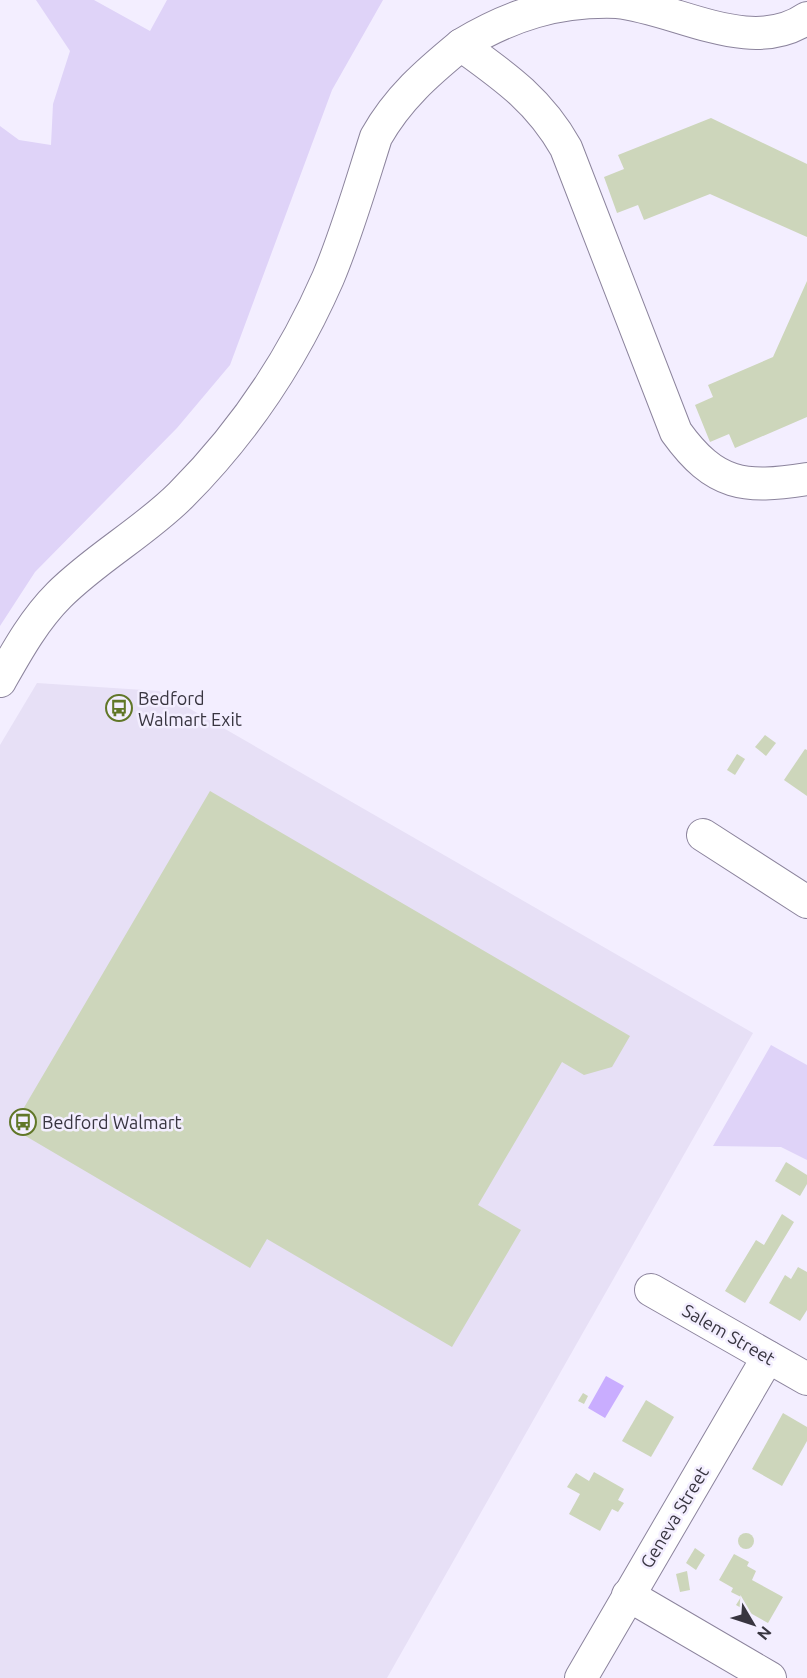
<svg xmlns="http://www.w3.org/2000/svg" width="807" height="1678" viewBox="0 0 807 1678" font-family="Ubuntu,sans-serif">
	<rect width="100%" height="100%" fill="#f3eeff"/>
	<path fill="#e7e0f6" d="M37,683L159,691L753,1033L387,1678H0V745Z"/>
	<g fill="#dfd3f8">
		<path d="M36,0H94L150,31L167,0H383L332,90L230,365L177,428L35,572L0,626V126L19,140L51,145L53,104L70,51Z"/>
		<path d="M771,1045L807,1065V1160L781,1147L713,1146Z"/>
	</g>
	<path fill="#c9adff" d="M606,1376L624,1386L605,1418L588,1408Z"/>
	<g fill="#cdd6bb">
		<path d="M711,118L807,164V237L710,194L644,220L638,205L617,213L604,177L624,169L618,155Z"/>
		<path d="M807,281V417L735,448L729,434L710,442L695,405L713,397L708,385L773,357Z"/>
		<path d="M765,735L776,743L766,756L755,747Z"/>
		<path d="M805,749L807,750V796L784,780Z"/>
		<path d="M737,754L745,759L735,775L727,770Z"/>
		<path d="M210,791L630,1036L612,1067L584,1075L562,1062L478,1205L521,1230L452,1347L267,1239L250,1268L12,1128Z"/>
		<path d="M786,1162L807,1175V1184L800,1196L775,1181Z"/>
		<path d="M782,1214L794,1222L745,1303L725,1291L756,1240L764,1245Z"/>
		<path d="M798,1267L807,1272V1310L800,1321L769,1303L785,1275L791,1279Z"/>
		<path d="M583,1393L588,1396L584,1404L578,1401Z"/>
		<path d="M646,1400L674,1417L651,1457L622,1441Z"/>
		<path d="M783,1413L807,1427V1441L782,1486L752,1469Z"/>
		<path d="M594,1472L624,1489L618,1500L624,1503L618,1512L612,1509L600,1531L569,1514L580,1494L567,1487L576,1473L589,1481Z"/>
		<circle cx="746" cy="1541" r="8"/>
		<path d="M695,1548L705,1555L696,1570L686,1563Z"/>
		<path d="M734,1554L749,1562L747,1566L756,1571L752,1580L783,1597L768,1623L736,1605L741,1597L731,1592L733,1588L719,1580Z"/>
		<path d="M687,1571L690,1590L680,1592L676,1574Z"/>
	</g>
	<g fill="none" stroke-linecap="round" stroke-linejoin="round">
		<defs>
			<g id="minor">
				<path d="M807,18C751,57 677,8 617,2C557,0 511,15 461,45C504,76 539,100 566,148L676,432C715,486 744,489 807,479"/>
				<path d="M0,681C17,651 34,620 59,595C96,558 144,532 181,495C243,433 293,358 328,278C347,233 361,184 376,137C398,98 427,73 461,45"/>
				<path d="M703,835L807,902"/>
				<path d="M651,1290L807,1379"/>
				<path d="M628,1595L770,1678"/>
				<path d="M581,1678L768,1357"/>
			</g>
		</defs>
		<use href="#minor" stroke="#8c849d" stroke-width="34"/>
		<use href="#minor" stroke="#fff" stroke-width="32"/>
	</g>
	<defs>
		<symbol id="bus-ring" viewBox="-11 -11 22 22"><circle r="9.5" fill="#f3eeff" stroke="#617728" stroke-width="1.5"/><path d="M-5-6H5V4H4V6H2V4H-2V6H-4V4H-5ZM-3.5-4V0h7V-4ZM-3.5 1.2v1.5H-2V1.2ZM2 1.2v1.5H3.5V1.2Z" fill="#617728"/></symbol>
	</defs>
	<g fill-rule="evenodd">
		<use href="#bus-ring" x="104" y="693" width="30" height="30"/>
		<use href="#bus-ring" x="8" y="1107" width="30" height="30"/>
	</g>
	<g text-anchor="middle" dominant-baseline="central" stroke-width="5" stroke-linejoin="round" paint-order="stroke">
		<g font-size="18" fill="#383540" stroke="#f3eeff" text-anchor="start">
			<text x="138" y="698">Bedford<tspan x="138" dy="21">Walmart Exit</tspan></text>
			<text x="42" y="1122">Bedford Walmart</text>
		</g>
		<g font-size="18" fill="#383540" stroke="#f3eeff">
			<text transform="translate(729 1334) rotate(30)">Salem Street</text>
			<text transform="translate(674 1517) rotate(-59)">Geneva Street</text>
		</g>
	</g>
	<g transform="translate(753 1624) rotate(129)" stroke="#f3eeff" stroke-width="4.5" paint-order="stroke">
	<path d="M0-4.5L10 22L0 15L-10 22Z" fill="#383540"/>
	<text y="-9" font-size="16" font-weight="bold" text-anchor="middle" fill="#383540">N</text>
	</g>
</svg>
